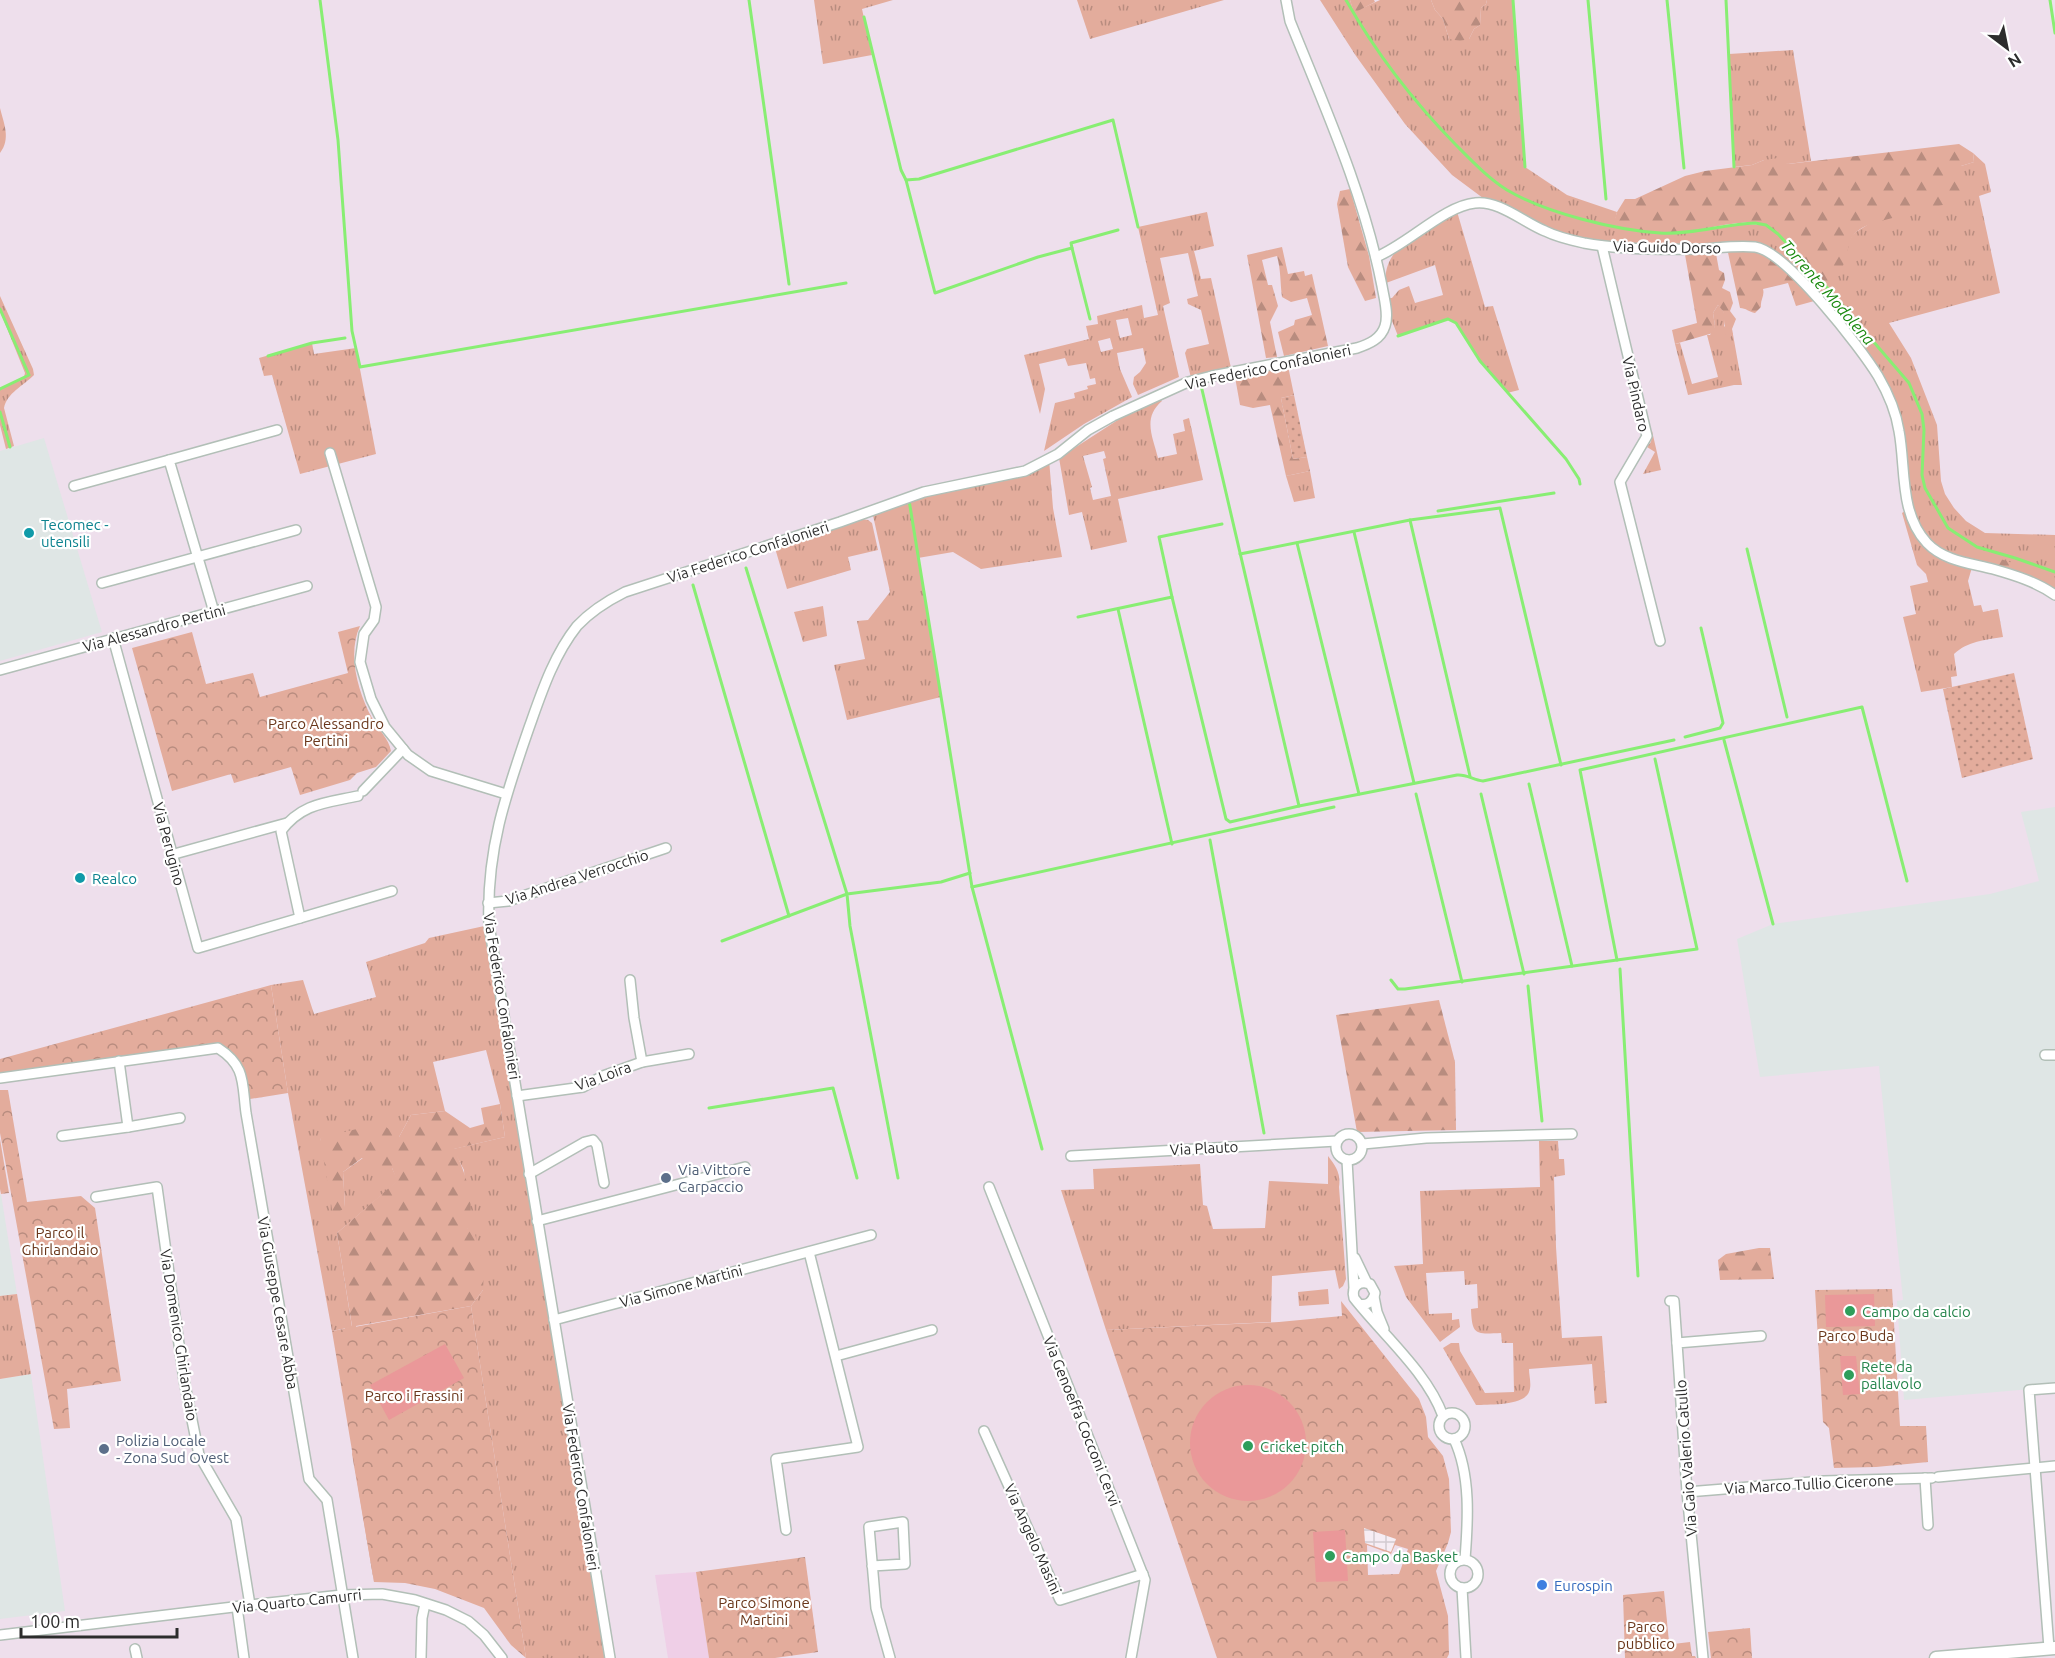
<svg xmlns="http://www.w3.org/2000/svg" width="2055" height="1658" viewBox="0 0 2055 1658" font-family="Ubuntu,sans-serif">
	<defs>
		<pattern id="grass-tufts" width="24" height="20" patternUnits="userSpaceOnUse" patternTransform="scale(1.5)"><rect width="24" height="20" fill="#e3ac9c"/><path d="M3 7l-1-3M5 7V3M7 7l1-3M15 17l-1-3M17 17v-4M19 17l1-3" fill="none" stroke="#b88c7f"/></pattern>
		<pattern id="forest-firs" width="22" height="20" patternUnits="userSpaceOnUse" patternTransform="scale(1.5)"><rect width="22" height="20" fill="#e3ac9c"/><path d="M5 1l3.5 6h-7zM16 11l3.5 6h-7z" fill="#b88c7f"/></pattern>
		<pattern id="park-crowns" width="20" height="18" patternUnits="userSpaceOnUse" patternTransform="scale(1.5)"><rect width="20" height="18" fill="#e3ac9c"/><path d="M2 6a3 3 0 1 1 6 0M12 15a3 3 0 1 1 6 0" fill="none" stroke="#b88c7f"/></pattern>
		<pattern id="garden-dots" width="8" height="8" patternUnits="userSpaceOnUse" patternTransform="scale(1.5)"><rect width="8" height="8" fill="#e3ac9c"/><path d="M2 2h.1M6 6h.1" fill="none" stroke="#b88c7f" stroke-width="1.8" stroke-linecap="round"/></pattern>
		<pattern id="plaza-grid" width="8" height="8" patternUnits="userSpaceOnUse" patternTransform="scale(1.5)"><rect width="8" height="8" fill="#f6edf4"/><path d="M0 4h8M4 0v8" fill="none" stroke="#d3cbd1"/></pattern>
	</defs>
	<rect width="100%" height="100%" fill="#eedfec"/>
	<g fill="#dfe6e5">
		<path d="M44,438L102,632L0,661V451Z"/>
		<path d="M2055,807V1387L1904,1400L1897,1301L1903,1300L1879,1066L1760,1077L1737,939L1773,924L1990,894L2039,881L2021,812Z"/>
		<path d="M1,1194L17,1294L0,1296V1195Z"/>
		<path d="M31,1374L65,1611L0,1619V1379Z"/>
	</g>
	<path fill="#efcfe7" d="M696,1572L709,1658H668L655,1575Z"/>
	<g fill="url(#grass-tufts)" fill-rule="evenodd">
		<path d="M814,0H893L862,9L872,55L823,64Z"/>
		<path d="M1077,0H1224L1090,39Z"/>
		<path d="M1320,0H1350L1354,12L1380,0H1431L1435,10L1443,19L1449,39H1469L1474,29L1480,25L1481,8L1486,4L1487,0H1513L1525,167L1567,195L1617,212L1614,225L1678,233L1742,224L1766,225L1778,234L1828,287L1852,236L1856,232L1961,166L1974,162L1973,153L1985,164L1991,192L1979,196L2000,293L1889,323L1911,358L1937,425L1941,481L1945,494L1954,508L1966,521L1985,533L2055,535V595L1973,564L1968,581L1974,606L1981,605L1983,612L1998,609L2003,637C1985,640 1968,641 1954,654L1957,676L1951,677L1952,687L1921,692L1903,617L1916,614L1910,586L1928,582L1926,574L1917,565L1902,513L1908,509L1902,448L1887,394L1818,300L1796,306L1788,283L1771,253L1674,250L1583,243L1491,204L1452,175L1405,124L1356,56Z"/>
		<path d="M1793,50L1811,161L1788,164L1764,160L1752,165L1734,167L1729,54Z"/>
		<path d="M1456,208L1485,307L1493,306L1519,390L1507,393L1480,361L1456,323L1448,319L1398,336L1390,316L1389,298H1392L1399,290L1409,286L1415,303L1443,295L1435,265L1386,283C1381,246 1430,225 1456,208Z"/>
		<path d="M1207,212L1214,246L1194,251L1201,279L1211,278L1231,368L1191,378L1185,353L1187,349L1209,344L1201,310L1188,304L1187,299L1198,296L1188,253L1160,258L1170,303L1163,306L1179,377L1138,395L1133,384L1134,377L1140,372L1146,363L1143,348L1117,353L1120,369L1132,397L1084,424L1044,451L1055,403L1075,398L1074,393L1088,389L1087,386L1096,384L1095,378L1090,379L1086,363L1068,366L1065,358L1039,364L1045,389L1040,414L1024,355L1089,339L1086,326L1098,324L1097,316L1142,305L1144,318L1158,315L1138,227ZM1128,318L1132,335L1120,338L1116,320ZM1110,338L1113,349L1101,352L1098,341Z"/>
		<path d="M0,296L33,369L34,375C23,386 7,393 4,408L14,446L6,449L0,425V389L24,377L25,373L0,311Z"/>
		<path d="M1718,305C1725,310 1726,318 1724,326L1733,334L1732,329L1742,385H1734L1688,395L1675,344L1680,343L1692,384L1718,377L1707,335H1710L1715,326L1713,313Z"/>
		<path d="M312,343L314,354L356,348L376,454L300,474L272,375L264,376L259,358Z"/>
		<path d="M1160,399L1162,401C1142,418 1153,437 1158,458L1177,454L1173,434L1185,431L1183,420L1189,418L1203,480L1118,499L1127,542L1091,550L1082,512L1069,515L1059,458L1127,414ZM1104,451L1106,458L1103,459L1111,496L1093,500L1090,488L1092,487L1083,456Z"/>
		<path d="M1652,431L1661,470L1643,474L1655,452L1647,447L1651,442Z"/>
		<path d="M1049,459L1053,508L1062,557L981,569L953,552L918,558L941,697L847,720L834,665L865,659L857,621L868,620L890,592L872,511Z"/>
		<path d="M1310,471L1315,498L1294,502L1286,476Z"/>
		<path d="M862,519L868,520L872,523L878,550L848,557L851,570L787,589L775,548Z"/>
		<path d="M823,606L827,636L803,642L794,612Z"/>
		<path d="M489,925L610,1658H526L471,1306L483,1290L467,1228L464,1170L453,1149L505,1137L500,1104L486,1050L433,1062L445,1111L411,1115L399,1137L320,1138L345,1208L343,1172L363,1158L392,1168L398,1181L337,1233L352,1327L332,1331L288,1093L271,985L303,980L314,1014L376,997L366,962L425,943L429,938Z"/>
		<path d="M1539,1141H1558L1559,1159H1564L1565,1175L1554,1177L1556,1247L1562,1338L1602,1336L1607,1403L1595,1404L1592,1364L1529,1369C1529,1376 1532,1385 1529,1392C1523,1406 1489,1404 1476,1405L1443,1348L1451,1343H1459L1460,1351L1485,1393L1514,1392L1513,1343H1502L1501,1333C1476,1334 1472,1336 1471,1309L1478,1308L1477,1284L1465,1285L1464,1271L1426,1273L1429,1314L1452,1313V1320L1459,1319L1460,1327L1440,1342L1406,1297L1394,1266L1423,1264L1420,1191L1540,1187Z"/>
		<path d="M1328,1156C1336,1166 1341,1174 1339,1187L1346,1279L1343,1286L1339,1289L1335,1270L1272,1276L1271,1322L1106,1330L1061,1190L1094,1189L1093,1169L1200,1164L1203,1205L1207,1206L1213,1229L1265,1228L1269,1181L1328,1184Z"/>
		<path d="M1328,1289L1329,1304L1299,1306L1298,1292Z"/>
		<path d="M17,1294L31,1374L0,1379V1296Z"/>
	</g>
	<g fill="url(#forest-firs)">
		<path d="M1350,0H1374L1375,2L1354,13Z"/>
		<path d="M1431,0H1487L1486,4L1481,8L1480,25L1474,29L1469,39L1460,41L1449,39L1443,19L1435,10Z"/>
		<path d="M0,108C4,124 11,139 0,153Z"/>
		<path d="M1959,144L1973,153L1974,162L1961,166L1966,199L1873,223C1843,234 1853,245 1842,268C1839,275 1832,281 1828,287C1816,274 1780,231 1765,225C1746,217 1700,231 1678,233C1656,234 1634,230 1613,225L1617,212L1625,199H1635L1685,176L1705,171L1752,165L1764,160L1778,158L1788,164Z"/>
		<path d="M1350,189L1369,256L1376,298L1365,301L1348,267L1337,204L1340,191Z"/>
		<path d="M1282,247L1288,274L1304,271L1305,276L1312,274L1328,346L1284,356L1278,332L1294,325L1295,320L1312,315L1307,298L1291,302L1282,297C1280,283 1281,270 1277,256L1262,260L1268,285H1272L1278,306L1270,322L1277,357L1266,358L1247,255Z"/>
		<path d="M1715,248L1719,270L1724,273L1725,280L1722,288L1730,292L1733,303L1730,311L1736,319L1732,329L1733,334L1730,338L1726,335L1723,311L1718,305L1713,313L1715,326L1713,333L1675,344L1672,330L1697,323L1684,249Z"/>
		<path d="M1727,248H1762L1797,281L1793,284L1788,283L1763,289C1765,296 1760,300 1761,307L1755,313C1749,312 1746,308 1740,308Z"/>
		<path d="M1288,366L1294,395L1281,398L1293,459L1307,457L1310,471L1286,476L1270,405L1253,408L1240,405L1235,377Z"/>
		<path d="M1986,554L2033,570L2040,585L1973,564Z"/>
		<path d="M1439,1000L1455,1062L1456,1130L1357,1132L1336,1015Z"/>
		<path d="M500,1104L505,1137L454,1149C465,1171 477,1205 467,1228L475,1234L484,1269L483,1290L471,1306L356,1326L374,1582L352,1454L355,1442L345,1328L352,1326L337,1233L397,1181L392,1168L375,1169L362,1158L343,1172L345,1208L333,1215L320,1138L381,1123L399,1137L411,1115L445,1111L470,1128L484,1124L481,1108Z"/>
		<path d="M1759,1248H1770L1774,1279L1720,1280L1718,1260L1726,1254Z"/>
	</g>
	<g fill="url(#park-crowns)" fill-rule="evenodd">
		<path d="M360,626C347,654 358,692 372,718C378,729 389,739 391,751L376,767L357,773L350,780L300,795L291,767L234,783L231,774L172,791L132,648L192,632L206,684L253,673L260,697L348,673L338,632Z"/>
		<path d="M271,985L288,1093L244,1100L240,1073L218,1048L0,1078V1059Z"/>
		<path d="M0,1090H8L27,1202L81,1196L95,1208L121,1381L67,1389L70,1428L54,1429L0,1133Z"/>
		<path d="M0,1139L9,1193L1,1194L0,1189Z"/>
		<path d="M1892,1289L1900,1426H1926L1928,1462L1876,1467L1834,1468L1829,1428L1823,1422L1815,1290Z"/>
		<path d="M1341,1301L1419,1399L1426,1417L1428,1437L1443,1456L1449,1479L1451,1532L1448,1543L1436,1571L1448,1616L1449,1654L1447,1658H1217L1106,1330L1279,1322L1342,1316ZM1367,1545L1391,1554L1395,1545L1408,1549L1399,1574L1368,1575Z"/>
		<path d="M471,1306L526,1658L511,1645L484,1608L435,1589L405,1583L374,1582L332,1331Z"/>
		<path d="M805,1557L818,1652L775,1658H709L696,1572Z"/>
		<path d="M1664,1591L1669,1642L1673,1644L1690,1642L1692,1656H1695L1696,1658H1625L1623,1595Z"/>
		<path d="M1750,1628L1752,1658H1711L1708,1632Z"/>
	</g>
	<g fill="url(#garden-dots)">
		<path d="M1294,395L1307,457L1293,459L1281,398Z"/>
		<path d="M2014,673L2033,759L1962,778L1943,689Z"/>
	</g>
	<g fill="#ea9899">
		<path d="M1874,1294L1875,1326L1826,1327L1825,1295Z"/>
		<path d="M445,1344L464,1378L389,1420L370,1385Z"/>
		<path d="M1840,1356H1856L1860,1394L1843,1395Z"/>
		<circle cx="1248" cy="1443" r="58"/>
		<path d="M1345,1530L1348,1581L1316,1582L1313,1532Z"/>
	</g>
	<path fill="url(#plaza-grid)" d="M1364,1528L1396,1539L1391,1552L1365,1543Z"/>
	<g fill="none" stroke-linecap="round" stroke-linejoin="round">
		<g stroke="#88ee73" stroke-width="3">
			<path d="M320,0L338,140L352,331L360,367L846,283"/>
			<path d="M749,0L789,284"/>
			<path d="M1346,0C1376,53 1413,101 1456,145C1472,161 1488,178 1507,190C1546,213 1615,230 1660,233C1692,235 1724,224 1755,223L1766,225L1778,234L1811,269L1909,383L1922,414L1924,430L1922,475L1925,488L1948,528L1977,547L2015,558L2055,572"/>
			<path d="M1513,0L1525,167"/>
			<path d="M1588,0L1606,199"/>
			<path d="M1667,0L1684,168"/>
			<path d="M1726,0L1734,167"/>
			<path d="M2050,0L2055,33"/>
			<path d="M864,17L901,170L906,180L935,293L1038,257L1072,248L1090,319"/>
			<path d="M906,180L919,179L1113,120L1138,227"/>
			<path d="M1072,248L1071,243L1118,230"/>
			<path d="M0,309L29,375L0,389"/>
			<path d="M1398,336L1448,319L1456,323L1480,361L1566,459L1579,479L1580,484"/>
			<path d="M268,356L312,343L345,338"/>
			<path d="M1200,381L1299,806"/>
			<path d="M0,412L10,447"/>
			<path d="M909,500L972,887L1042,1149"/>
			<path d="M1438,511L1554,493"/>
			<path d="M1410,520L1470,776"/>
			<path d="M1354,532L1414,783"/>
			<path d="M1297,543L1359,794"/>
			<path d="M1747,549L1787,717"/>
			<path d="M1240,554L1410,520L1500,508L1561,765"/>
			<path d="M693,585L789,916"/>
			<path d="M1172,597L1159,537L1222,524"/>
			<path d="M1118,609L1172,844"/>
			<path d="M1078,617L1172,597L1226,819L1230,822L1299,806L1457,775C1467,774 1473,780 1483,781L1674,740"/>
			<path d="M1685,737L1720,728L1723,723L1701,628"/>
			<path d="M1724,740L1773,924"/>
			<path d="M1529,784L1572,966"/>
			<path d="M1416,794L1462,982"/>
			<path d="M1481,794L1524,974"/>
			<path d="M1210,840L1264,1133"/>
			<path d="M972,887L1334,807"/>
			<path d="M722,941L847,894L746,568"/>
			<path d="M1617,960L1697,949L1655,759"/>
			<path d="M1620,969L1638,1276"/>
			<path d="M1391,980L1398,989H1405L1617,960L1580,770L1862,707L1907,881"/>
			<path d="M1528,986L1542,1121"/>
			<path d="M709,1108L833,1088L857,1178"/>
			<path d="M898,1178L850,926L847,894L941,882L970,873"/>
		</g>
		<defs>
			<g id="street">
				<path d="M1602,246L1647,436L1620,482L1660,641"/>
				<path d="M1376,257C1407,245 1444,206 1475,203C1499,200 1523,222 1545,231C1557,237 1570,240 1584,243C1622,250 1662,250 1701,249C1718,248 1738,245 1755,247C1786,251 1861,348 1878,376C1888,393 1896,412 1899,431C1906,468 1899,513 1927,543C1944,561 1970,563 1993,569C2014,575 2037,582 2055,595"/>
				<path d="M330,453L376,607L374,620L364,634L360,662L371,699L385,727L408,755L431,771L506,794"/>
				<path d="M74,486L169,460"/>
				<path d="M102,583L296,530"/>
				<path d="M214,612L169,460L277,430"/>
				<path d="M113,638L198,948L392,891"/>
				<path d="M0,670L307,586"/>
				<path d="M363,791L403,749"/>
				<path d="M178,853L287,823"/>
				<path d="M488,903L508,901L666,848"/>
				<path d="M300,918L281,831C302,803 326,803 358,796"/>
				<path d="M630,980L634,1018L642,1062"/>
				<path d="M2045,1055H2055"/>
				<path d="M119,1061L128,1127L180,1118"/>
				<path d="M0,1078L218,1048C246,1066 242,1083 246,1113L309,1479L327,1500L353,1658"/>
				<path d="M517,1096L583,1087L603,1076L642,1062L689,1054"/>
				<circle cx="1349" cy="1147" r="13"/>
				<path d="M62,1136L128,1127"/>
				<path d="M1363,1144L1426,1138L1572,1134"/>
				<path d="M1071,1156L1337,1141"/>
				<path d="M1347,1160L1354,1288"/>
				<path d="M529,1174L585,1142L593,1140L597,1145L604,1183"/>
				<path d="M989,1187L1145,1580L1131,1658"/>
				<path d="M96,1197L157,1187L184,1380L199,1455L236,1519L250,1605"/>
				<path d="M537,1221L745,1167"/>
				<path d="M1355,1258L1367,1283"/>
				<path d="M1374,1297L1377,1312L1384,1329"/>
				<path d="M1670,1301H1674L1677,1343"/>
				<path d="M1359,1304C1367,1306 1373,1302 1375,1293L1370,1284C1359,1280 1351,1287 1354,1298C1383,1335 1427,1372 1443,1416"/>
				<path d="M554,1320L871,1235"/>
				<path d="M836,1356L932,1330"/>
				<circle cx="1452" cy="1426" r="13"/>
				<path d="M984,1431L1060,1600L1143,1574"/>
				<path d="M1454,1439C1471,1475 1468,1521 1465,1559"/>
				<path d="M1938,1477L2055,1466"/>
				<path d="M1925,1478L1928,1525"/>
				<path d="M1687,1492L1824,1481L1932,1478"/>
				<path d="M786,1530L776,1459L858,1447L809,1252"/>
				<circle cx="1464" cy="1574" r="14"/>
				<path d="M872,1566L905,1564L903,1522L869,1527L876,1608L890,1658"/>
				<path d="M1462,1588L1466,1658"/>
				<path d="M237,1607L244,1658"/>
				<path d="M0,1635L250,1605L342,1595L382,1594L415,1600L446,1610L468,1621L484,1635L502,1658"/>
				<path d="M2049,1648L2029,1390L2055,1388"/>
				<path d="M135,1649L137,1658"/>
				<path d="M421,1658L422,1618L425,1604"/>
				<path d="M610,1658L489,925C486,850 506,794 530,725C542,691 554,655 577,626C591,611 607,601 625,592L840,522L924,492L1025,471L1058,454L1088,430L1113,416L1188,382L1212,376L1357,348C1369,344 1381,339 1385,326C1389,314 1384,298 1382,286C1364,194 1325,108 1290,21L1286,0"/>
				<path d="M1703,1658L1687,1492L1677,1343L1761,1336"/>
			</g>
			<path id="secondary" d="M1936,1658L2055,1648"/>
		</defs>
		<use href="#street" stroke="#b2bfb7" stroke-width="12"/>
		<use href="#secondary" stroke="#b2bfb7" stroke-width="15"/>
		<use href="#street" stroke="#fff" stroke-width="9"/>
		<use href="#secondary" stroke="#fff" stroke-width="12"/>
	</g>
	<g fill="#0f9aa8" stroke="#fff" stroke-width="2">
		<circle cx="29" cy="533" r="6"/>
		<circle cx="80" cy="878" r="6"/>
	</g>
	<g fill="#5c6f8a" stroke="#fff" stroke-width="2">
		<circle cx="666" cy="1178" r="6"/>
		<circle cx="104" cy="1449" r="6"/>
	</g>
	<g fill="#2e9e5b" stroke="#fff" stroke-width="2">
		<circle cx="1850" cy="1311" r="6"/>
		<circle cx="1849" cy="1375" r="6"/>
		<circle cx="1248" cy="1446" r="6"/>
		<circle cx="1330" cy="1556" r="6"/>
	</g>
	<circle fill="#3f7fe0" stroke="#fff" stroke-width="2" cx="1542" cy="1585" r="6"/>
	<g text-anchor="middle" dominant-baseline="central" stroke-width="4.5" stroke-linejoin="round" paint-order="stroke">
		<g font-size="15" fill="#2c2c2c" stroke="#fff">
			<text transform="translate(1667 247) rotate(1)">Via Guido Dorso</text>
			<text transform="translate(1268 367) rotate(-12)">Via Federico Confalonieri</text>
			<text transform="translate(1636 394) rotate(77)">Via Pindaro</text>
			<text transform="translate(748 552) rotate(-18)">Via Federico Confalonieri</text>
			<text transform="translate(154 628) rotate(-15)">Via Alessandro Pertini</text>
			<text transform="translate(169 844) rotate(75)">Via Perugino</text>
			<text transform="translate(577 877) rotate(-18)">Via Andrea Verrocchio</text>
			<text transform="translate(502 996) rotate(81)">Via Federico Confalonieri</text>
			<text transform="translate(603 1076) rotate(-20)">Via Loira</text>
			<text transform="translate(1204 1148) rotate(-3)">Via Plauto</text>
			<text transform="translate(681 1286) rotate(-15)">Via Simone Martini</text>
			<text transform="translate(278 1303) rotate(80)">Via Giuseppe Cesare Abba</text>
			<text transform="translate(179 1335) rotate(81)">Via Domenico Ghirlandaio</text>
			<text transform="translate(1082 1421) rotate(68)">Via Genoeffa Cocconi Cervi</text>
			<text transform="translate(1686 1458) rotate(-94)">Via Gaio Valerio Catullo</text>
			<text transform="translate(1809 1484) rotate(-3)">Via Marco Tullio Cicerone</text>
			<text transform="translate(581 1487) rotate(81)">Via Federico Confalonieri</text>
			<text transform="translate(1033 1539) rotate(66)">Via Angelo Masini</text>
			<text transform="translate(297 1601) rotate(-6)">Via Quarto Camurri</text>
		</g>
		<g font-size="15" fill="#0d838f" stroke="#fff" text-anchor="start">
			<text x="41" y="524">Tecomec -<tspan x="41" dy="17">utensili</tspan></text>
			<text x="92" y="878">Realco</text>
		</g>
		<g font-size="15" fill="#6a371b" stroke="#fff">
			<text x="326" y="723">Parco Alessandro<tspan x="326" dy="17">Pertini</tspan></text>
			<text x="60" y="1232">Parco il<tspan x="60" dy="17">Ghirlandaio</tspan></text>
			<text x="1856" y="1335">Parco Buda</text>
			<text x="414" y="1395">Parco i Frassini</text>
			<text x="764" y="1602">Parco Simone<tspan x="764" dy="17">Martini</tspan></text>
			<text x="1646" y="1626">Parco<tspan x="1646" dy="17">pubblico</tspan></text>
		</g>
		<g font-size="15" fill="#4e5e75" stroke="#fff" text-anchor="start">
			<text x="678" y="1169">Via Vittore<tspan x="678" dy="17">Carpaccio</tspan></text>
			<text x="116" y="1440">Polizia Locale<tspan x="116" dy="17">- Zona Sud Ovest</tspan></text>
		</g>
		<g font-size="15" fill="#27864d" stroke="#fff" text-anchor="start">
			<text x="1862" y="1311">Campo da calcio</text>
			<text x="1861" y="1366">Rete da<tspan x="1861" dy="17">pallavolo</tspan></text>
			<text x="1260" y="1446">Cricket pitch</text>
			<text x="1342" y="1556">Campo da Basket</text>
		</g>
		<g font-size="15" fill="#366cbe" stroke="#fff" text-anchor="start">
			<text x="1554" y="1585">Eurospin</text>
		</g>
		<g font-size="16" font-style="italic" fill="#1a890e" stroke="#fff">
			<text transform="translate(1828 292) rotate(49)">Torrente Modolena</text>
		</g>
	</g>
	<g transform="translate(2007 48) rotate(148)" stroke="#ffffff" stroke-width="4.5" paint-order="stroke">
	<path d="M0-4.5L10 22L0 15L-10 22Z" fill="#2c2c2c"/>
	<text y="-9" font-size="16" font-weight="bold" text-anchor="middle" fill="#2c2c2c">N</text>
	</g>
	<path d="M21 1628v9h156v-9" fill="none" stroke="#2c2c2c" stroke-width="3"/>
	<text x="30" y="1628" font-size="18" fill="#2c2c2c" stroke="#ffffff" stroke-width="4.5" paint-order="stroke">100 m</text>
</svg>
